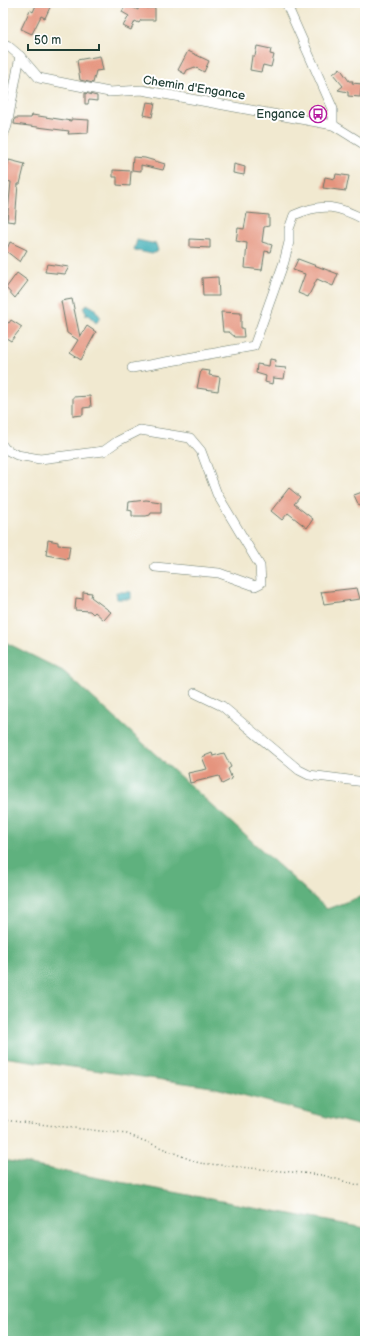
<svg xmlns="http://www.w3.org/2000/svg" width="368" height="1344" viewBox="0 0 368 1344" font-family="'Balsamiq Sans',sans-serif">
	<rect width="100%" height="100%" fill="#fff"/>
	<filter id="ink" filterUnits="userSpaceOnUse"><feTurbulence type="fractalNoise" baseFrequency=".025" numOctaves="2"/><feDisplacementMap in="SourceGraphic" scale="8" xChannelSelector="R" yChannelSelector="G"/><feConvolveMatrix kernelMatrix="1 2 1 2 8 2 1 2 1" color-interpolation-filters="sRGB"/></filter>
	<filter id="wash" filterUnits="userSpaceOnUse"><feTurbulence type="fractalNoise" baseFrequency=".012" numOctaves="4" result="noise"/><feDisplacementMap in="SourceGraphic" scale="16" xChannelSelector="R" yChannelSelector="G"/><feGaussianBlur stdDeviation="0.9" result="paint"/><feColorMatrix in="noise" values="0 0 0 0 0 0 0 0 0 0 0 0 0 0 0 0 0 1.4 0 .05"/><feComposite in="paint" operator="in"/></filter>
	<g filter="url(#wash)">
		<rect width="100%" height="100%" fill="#f1e9d0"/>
		<g fill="#5fb17e" stroke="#3f7759">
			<path d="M3,641L63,671L327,909L365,895V1127L212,1087L3,1057Z"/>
			<path d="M3,1160L365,1228V1341H3Z"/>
		</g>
		<g fill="#3cadb5" stroke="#2e7574">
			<path d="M137,240L156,244L158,251L152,254L134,250Z"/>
			<path d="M87,304L94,308L101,318L96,323L88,315H85L87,313L83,308Z"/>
			<path d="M116,592H131V599H117Z"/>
		</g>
		<g id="blocks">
			<g fill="#e5947e">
				<path d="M37,3H52L45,18L41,16L32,34L21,29L30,10L33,12Z"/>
				<path d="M126,4L138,10L139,4L147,5V8H155V20H141L139,23L135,21L131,30L123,26L129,16L122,12Z"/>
				<path d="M257,46L271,49L270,54L274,55L271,67L263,65L261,72L250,70L252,56H255Z"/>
				<path d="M188,51L209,61L204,72L195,67L187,70L185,74L178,70Z"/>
				<path d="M100,56L103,70L96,71L93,83L80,80L77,60Z"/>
				<path d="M340,68L349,81H353L352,83L362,84L360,97L348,96V92L338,90L343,86L333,74Z"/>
				<path d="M85,93L97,96V101L89,100L88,104H85Z"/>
				<path d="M147,102L155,103L152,117L144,115Z"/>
				<path d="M32,115L71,121V119L89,120L88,133L68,134L69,131L14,124L15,118H31Z"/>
				<path d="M133,157L145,158L165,164L163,170L141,165V171L132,170Z"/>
				<path d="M9,160L25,164L20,184H18L15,222L7,221L11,182L4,180Z"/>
				<path d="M234,164L245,167L244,175L233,173Z"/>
				<path d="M113,170L131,171L130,186L117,185V177H113Z"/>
				<path d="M336,174L349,176L346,191L323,188L325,177L335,179Z"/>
				<path d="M247,213L269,215V226L264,227L262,242L272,245L270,252L265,251L262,270L245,268L247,243L236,241L238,228L244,229Z"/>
				<path d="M190,239L210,240V248L190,247Z"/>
				<path d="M10,242L27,250L20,262L6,251Z"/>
				<path d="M298,259L338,274L333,286L317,279L308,297L298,293L305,274L293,270Z"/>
				<path d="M47,264L69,267L65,274L45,272Z"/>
				<path d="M17,273L28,281L15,298L6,288Z"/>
				<path d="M218,277L219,296H203L202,278Z"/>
				<path d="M72,299L80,337L87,326L96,332L81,360L70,353L78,340L67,333L61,301Z"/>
				<path d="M221,312L241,313V328H243L244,337H235L229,332H223Z"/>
				<path d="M3,320L9,323L11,320L22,327L11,341L3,336Z"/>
				<path d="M270,359L276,360L275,367L286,368L284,379L273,378L272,384L265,382L266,376L256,373L257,364L269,366Z"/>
				<path d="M201,370L210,371L209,375L220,377L218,391L197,388Z"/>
				<path d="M90,396L91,407L83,408V415L73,416V397Z"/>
				<path d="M289,488L300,497L294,504L313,519L307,528L288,513L282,520L271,511Z"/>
				<path d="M365,491V503L359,506L354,495Z"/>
				<path d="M146,500L161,502V513H151L150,515L146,516H132V511L128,510L129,502Z"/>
				<path d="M48,540L58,542V545L70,546L68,559L46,555Z"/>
				<path d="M357,588L360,599L324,604L321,592Z"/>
				<path d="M83,592L92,593L91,597L111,612L104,620L95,612L93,614L90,611L75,610L76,598L83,599Z"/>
				<path d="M212,753L213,756L224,753L231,767L228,769L232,779L222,784L219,776L190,783L188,773L207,769L202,757Z"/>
			</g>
		</g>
	</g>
	<g filter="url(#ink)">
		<use href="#blocks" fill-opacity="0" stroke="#68796b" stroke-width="1"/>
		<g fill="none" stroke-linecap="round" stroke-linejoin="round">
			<defs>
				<g id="street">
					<path d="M286,3L333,109V125"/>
					<path d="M3,45H7L20,56L39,78L109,92L142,90L333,125L365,145"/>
					<path d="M3,136L7,126L20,56"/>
					<path d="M132,368L254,346L284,262L289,242V229L294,215C323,202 339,206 365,220"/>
					<path d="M3,446L5,449L17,455L40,459L104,451L118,441L140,430L190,438L201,451L217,494L260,566L261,583L255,586L219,573L155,567"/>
					<path d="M195,693L222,706L299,770L309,775L365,782"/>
				</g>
			</defs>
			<use href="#street" stroke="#68796b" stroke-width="10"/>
			<path stroke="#68796b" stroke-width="1.5" stroke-dasharray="1 3" stroke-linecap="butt" d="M3,1120L127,1134L199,1163L322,1175L365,1187"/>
			<use href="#street" stroke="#fff" stroke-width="9"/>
		</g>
	</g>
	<defs>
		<symbol id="bus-ring" viewBox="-11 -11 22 22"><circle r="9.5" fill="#fff" stroke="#b5179e" stroke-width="1.5"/><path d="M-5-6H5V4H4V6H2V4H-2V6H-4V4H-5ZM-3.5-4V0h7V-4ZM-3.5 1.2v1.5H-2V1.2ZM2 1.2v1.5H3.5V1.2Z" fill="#b5179e"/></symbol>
	</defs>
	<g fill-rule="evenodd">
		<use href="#bus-ring" x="308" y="104" width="20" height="20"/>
	</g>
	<g text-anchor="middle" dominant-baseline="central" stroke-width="4" stroke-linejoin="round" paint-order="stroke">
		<g font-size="12" fill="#1f3d34" stroke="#fff">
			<text transform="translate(194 88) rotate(9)">Chemin d'Engance</text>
		</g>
		<g font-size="12" fill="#1f3d34" stroke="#fff" text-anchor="end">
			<text x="305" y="114">Engance</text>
		</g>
	</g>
	<rect width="368" height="1344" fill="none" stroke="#fff" stroke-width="16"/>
	<path d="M28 44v6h71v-6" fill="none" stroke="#1f3d34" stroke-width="2"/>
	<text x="34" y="44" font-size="12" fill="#1f3d34" stroke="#ffffff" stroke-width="3" paint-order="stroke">50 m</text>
</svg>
